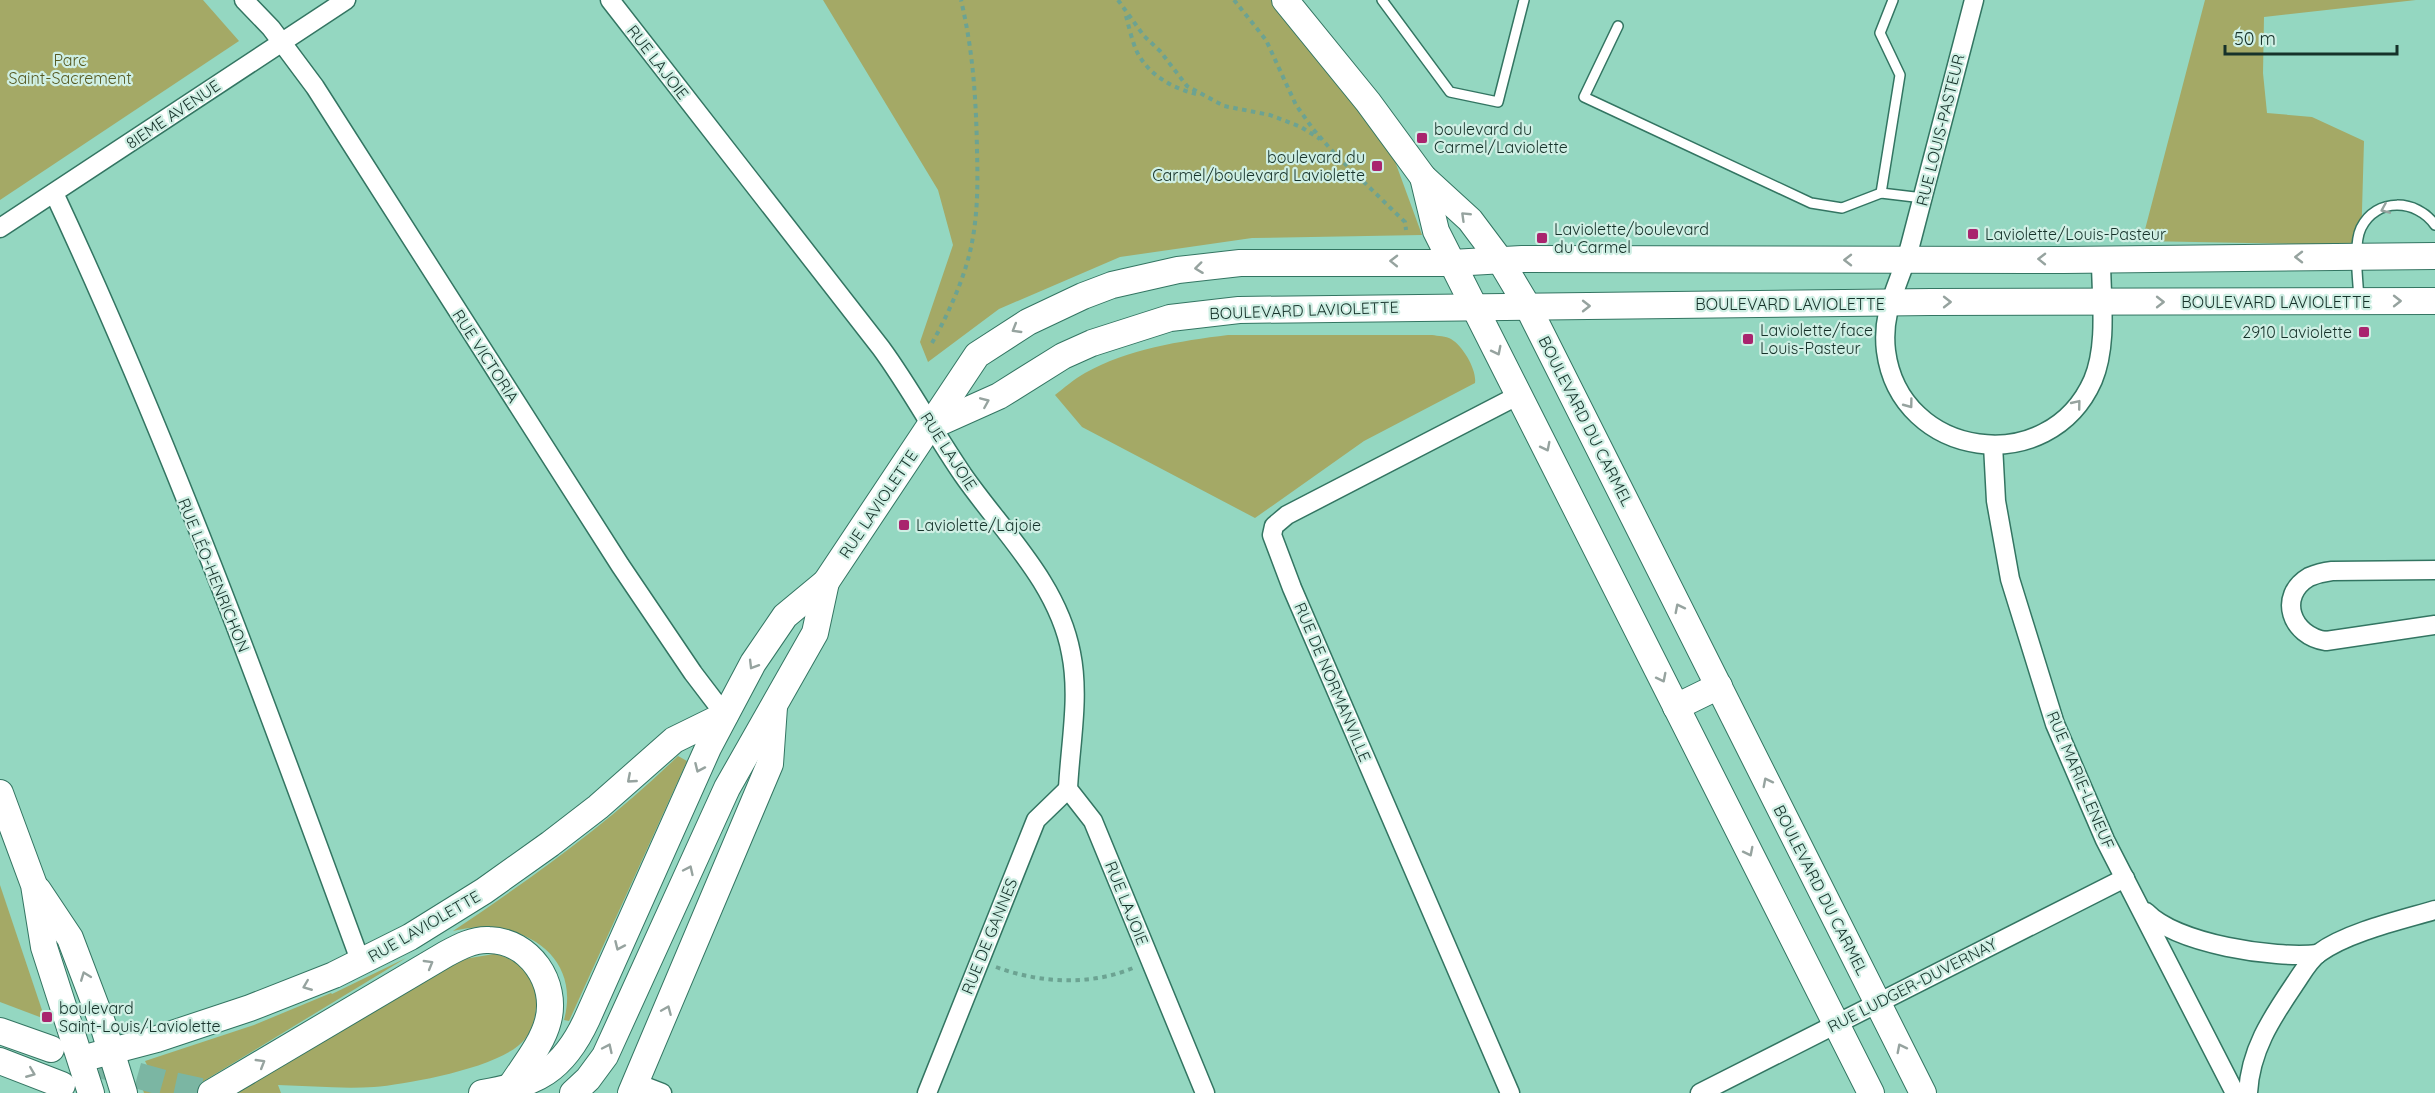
<svg xmlns="http://www.w3.org/2000/svg" width="2435" height="1093" viewBox="0 0 2435 1093" font-family="Quicksand,sans-serif">
	<rect width="100%" height="100%" fill="#94d7c1"/>
	<g fill="#a4a966">
		<path d="M0,0H203L239,41L0,200Z"/>
		<path d="M823,0H1272L1385,134L1422,235L1252,238L1120,257L999,309L928,362L920,342L953,245L938,190Z"/>
		<path d="M2205,0H2416L2264,17L2263,73L2267,113L2312,117L2364,141L2361,245L2142,241Z"/>
		<path d="M1228,335H1432C1438,336 1446,336 1451,339C1463,346 1477,370 1475,383L1364,441L1255,518L1082,427L1055,395C1064,388 1074,379 1085,373C1128,349 1180,341 1228,335Z"/>
		<path d="M678,756L687,761L569,1021L564,1020C583,950 512,915 453,931C532,878 609,823 678,756Z"/>
		<path d="M0,885L45,1019L0,1002Z"/>
		<path d="M494,954C513,957 530,970 535,991C538,1007 535,1026 525,1039C504,1067 409,1084 374,1087C342,1089 310,1086 278,1085L281,1093H236L449,966L464,959Z"/>
		<path d="M406,958L184,1093H144L138,1075L147,1065L145,1061L254,1025L331,993L332,994Z"/>
	</g>
	<g fill="none" stroke-linecap="round" stroke-linejoin="round">
		<path stroke="#7bb6a3" stroke-width="26" stroke-dasharray="26 13" stroke-linecap="butt" d="M100,1065L168,1084L210,1093"/>
		<defs>
			<g id="lane">
				<path d="M1382,0L1450,92L1498,102L1524,0"/>
				<path d="M1618,26L1584,97L1811,203L1842,208L1881,193L1923,198"/>
				<path d="M1881,193L1900,75L1880,33L1893,0"/>
				<path d="M2359,299C2358,280 2353,245 2361,228C2376,197 2417,199 2435,225"/>
			</g>
			<g id="street">
				<path d="M244,0L271,28L315,87L620,565L693,673L725,715"/>
				<path d="M610,0L881,348C911,389 934,433 963,475C1002,531 1058,583 1071,653C1080,697 1070,745 1068,789L1093,821L1205,1093"/>
				<path d="M1974,0C1952,82 1932,164 1910,246C1900,284 1881,309 1886,351C1900,459 2049,480 2093,380C2108,344 2101,297 2101,259"/>
				<path d="M54,193C171,443 266,704 361,963"/>
				<path d="M0,228L346,0"/>
				<path d="M1993,445L1996,501L2010,579L2055,724L2105,840L2235,1093"/>
				<path d="M2435,570L2332,571C2324,572 2316,574 2309,577C2277,596 2291,636 2326,641L2435,625"/>
				<path d="M2146,912C2177,944 2274,959 2318,954"/>
				<path d="M636,1083L662,1093"/>
				<path d="M927,1093L1036,820L1068,789"/>
				<path d="M1510,1093L1292,588L1272,535L1274,526L1287,515L1519,395"/>
				<path d="M1700,1093L2125,878"/>
				<path d="M2248,1093C2250,1051 2271,1019 2294,985C2301,975 2309,960 2319,953C2348,932 2401,920 2435,910"/>
			</g>
			<g id="secondary">
				<path d="M1285,0L1368,102L1423,177L1470,220L1500,260L1528,307L1923,1093"/>
				<path d="M1423,177L1436,231L1871,1093"/>
				<path d="M932,426L999,396L1063,356L1092,343L1170,318L1239,310L1931,302L2435,301"/>
				<path d="M1676,707L1719,686"/>
				<path d="M0,793L34,885L44,947L91,1093"/>
				<path d="M38,890L70,938L103,1025L124,1093"/>
				<path d="M0,1031L51,1049"/>
				<path d="M81,1059L157,1039L250,1008L334,975L410,937L484,891L550,844L598,807L674,740L725,715"/>
				<path d="M0,1061L62,1085"/>
				<path d="M211,1093L446,954C459,947 474,939 489,940C530,941 558,983 548,1021C542,1045 522,1068 509,1089"/>
				<path d="M482,1093C537,1084 563,1071 587,1019L708,748L753,663L785,616L826,582L977,355L1028,322L1083,296L1112,285L1178,270L1240,263H1452L1522,259L2064,260L2435,256"/>
				<path d="M573,1093L588,1079L605,1056L727,788L815,633L826,582"/>
				<path d="M631,1093L770,764L774,707"/>
			</g>
		</defs>
		<use href="#lane" stroke="#337562" stroke-width="12"/>
		<use href="#street" stroke="#337562" stroke-width="21"/>
		<use href="#secondary" stroke="#337562" stroke-width="28"/>
		<g stroke="#6ca392" stroke-width="4" stroke-dasharray="4.5 4.5" stroke-linecap="butt">
			<path d="M1118,0L1144,36L1160,51L1187,86L1224,106L1270,115L1301,127L1320,139"/>
			<path d="M1234,0L1266,40L1296,105L1313,129L1335,154L1405,222L1406,230"/>
			<path d="M1126,16C1129,27 1132,41 1137,52C1149,75 1172,88 1196,94"/>
			<path d="M932,343C946,318 959,290 967,263C978,226 978,187 977,150C976,97 973,51 961,0"/>
			<path d="M996,967C1039,983 1090,986 1133,968"/>
		</g>
		<use href="#lane" stroke="#fff" stroke-width="9"/>
		<use href="#street" stroke="#fff" stroke-width="18"/>
		<use href="#secondary" stroke="#fff" stroke-width="26"/>
	</g>
	<defs><path id="oneway-chevron" d="M-2-3.5L2.5 0L-2 3.5" fill="none" stroke-width="1.6" stroke-linecap="round" stroke-linejoin="round" transform="scale(1.5)"/></defs>
	<g stroke="#96a39f">
		<use href="#oneway-chevron" transform="translate(2385 209) rotate(157)"/>
		<use href="#oneway-chevron" transform="translate(1465 216) rotate(-136)"/>
		<use href="#oneway-chevron" transform="translate(2299 257) rotate(180)"/>
		<use href="#oneway-chevron" transform="translate(2042 259) rotate(-179)"/>
		<use href="#oneway-chevron" transform="translate(1848 260) rotate(180)"/>
		<use href="#oneway-chevron" transform="translate(1394 261) rotate(-179)"/>
		<use href="#oneway-chevron" transform="translate(1199 268) rotate(173)"/>
		<use href="#oneway-chevron" transform="translate(2397 301)"/>
		<use href="#oneway-chevron" transform="translate(1947 302)"/>
		<use href="#oneway-chevron" transform="translate(2160 302)"/>
		<use href="#oneway-chevron" transform="translate(1586 306)"/>
		<use href="#oneway-chevron" transform="translate(1016 329) rotate(149)"/>
		<use href="#oneway-chevron" transform="translate(1497 351) rotate(63)"/>
		<use href="#oneway-chevron" transform="translate(985 402) rotate(-23)"/>
		<use href="#oneway-chevron" transform="translate(1909 404) rotate(53)"/>
		<use href="#oneway-chevron" transform="translate(2077 404) rotate(-51)"/>
		<use href="#oneway-chevron" transform="translate(1546 447) rotate(63)"/>
		<use href="#oneway-chevron" transform="translate(1679 608) rotate(-117)"/>
		<use href="#oneway-chevron" transform="translate(753 665) rotate(121)"/>
		<use href="#oneway-chevron" transform="translate(1662 678) rotate(63)"/>
		<use href="#oneway-chevron" transform="translate(699 768) rotate(114)"/>
		<use href="#oneway-chevron" transform="translate(631 779) rotate(139)"/>
		<use href="#oneway-chevron" transform="translate(1767 782) rotate(-117)"/>
		<use href="#oneway-chevron" transform="translate(1749 852) rotate(63)"/>
		<use href="#oneway-chevron" transform="translate(689 870) rotate(-65)"/>
		<use href="#oneway-chevron" transform="translate(619 946) rotate(114)"/>
		<use href="#oneway-chevron" transform="translate(429 964) rotate(-30)"/>
		<use href="#oneway-chevron" transform="translate(85 976) rotate(-111)"/>
		<use href="#oneway-chevron" transform="translate(307 986) rotate(158)"/>
		<use href="#oneway-chevron" transform="translate(667 1010) rotate(-67)"/>
		<use href="#oneway-chevron" transform="translate(608 1048) rotate(-65)"/>
		<use href="#oneway-chevron" transform="translate(1901 1048) rotate(-117)"/>
		<use href="#oneway-chevron" transform="translate(261 1063) rotate(-31)"/>
		<use href="#oneway-chevron" transform="translate(31 1073) rotate(22)"/>
	</g>
	<g fill="#a9246e" stroke="#cfefe4" stroke-width="2">
		<rect x="1416" y="132" width="12" height="12" rx="3"/>
		<rect x="1371" y="160" width="12" height="12" rx="3"/>
		<rect x="1967" y="228" width="12" height="12" rx="3"/>
		<rect x="1536" y="232" width="12" height="12" rx="3"/>
		<rect x="2358" y="326" width="12" height="12" rx="3"/>
		<rect x="1742" y="333" width="12" height="12" rx="3"/>
		<rect x="898" y="519" width="12" height="12" rx="3"/>
		<rect x="41" y="1011" width="12" height="12" rx="3"/>
	</g>
	<g text-anchor="middle" dominant-baseline="central" stroke-width="4.5" stroke-linejoin="round" paint-order="stroke">
		<g font-size="16" fill="#565921" stroke="#cfefe4">
			<text x="70" y="60">Parc<tspan x="70" dy="18">Saint-Sacrement</tspan></text>
		</g>
		<g font-size="16" fill="#16322a" stroke="#cfefe4">
			<text transform="translate(658 62) rotate(52)">RUE LAJOIE</text>
			<text transform="translate(173 114) rotate(-34)">8IEME AVENUE</text>
			<text transform="translate(1940 130) rotate(-76)">RUE LOUIS-PASTEUR</text>
			<text x="2276" y="302">BOULEVARD LAVIOLETTE</text>
			<text x="1790" y="304">BOULEVARD LAVIOLETTE</text>
			<text transform="translate(1304 310) rotate(-2)">BOULEVARD LAVIOLETTE</text>
			<text transform="translate(486 356) rotate(57)">RUE VICTORIA</text>
			<text transform="translate(1586 421) rotate(63)">BOULEVARD DU CARMEL</text>
			<text transform="translate(949 451) rotate(57)">RUE LAJOIE</text>
			<text transform="translate(878 504) rotate(-56)">RUE LAVIOLETTE</text>
			<text transform="translate(214 575) rotate(68)">RUE LÉO-HENRICHON</text>
			<text transform="translate(1333 682) rotate(67)">RUE DE NORMANVILLE</text>
			<text transform="translate(2081 780) rotate(67)">RUE MARIE-LENEUF</text>
			<text transform="translate(1821 890) rotate(63)">BOULEVARD DU CARMEL</text>
			<text transform="translate(1127 903) rotate(68)">RUE LAJOIE</text>
			<text transform="translate(424 926) rotate(-30)">RUE LAVIOLETTE</text>
			<text transform="translate(989 936) rotate(-68)">RUE DE GANNES</text>
			<text transform="translate(1912 985) rotate(-27)">RUE LUDGER-DUVERNAY</text>
		</g>
		<g font-size="16" fill="#16322a" stroke="#cfefe4" text-anchor="start">
			<text x="1434" y="129">boulevard du<tspan x="1434" dy="18">Carmel/Laviolette</tspan></text>
			<text x="1365" y="157" text-anchor="end">boulevard du<tspan x="1365" dy="18">Carmel/boulevard Laviolette</tspan></text>
			<text x="1554" y="229">Laviolette/boulevard<tspan x="1554" dy="18">du Carmel</tspan></text>
			<text x="1985" y="234">Laviolette/Louis-Pasteur</text>
			<text x="1760" y="330">Laviolette/face<tspan x="1760" dy="18">Louis-Pasteur</tspan></text>
			<text x="2352" y="332" text-anchor="end">2910 Laviolette</text>
			<text x="916" y="525">Laviolette/Lajoie</text>
			<text x="59" y="1008">boulevard<tspan x="59" dy="18">Saint-Louis/Laviolette</tspan></text>
		</g>
	</g>
	<path d="M2225 45v9h172v-9" fill="none" stroke="#16322a" stroke-width="3"/>
	<text x="2234" y="45" font-size="18" fill="#16322a" stroke="#cfefe4" stroke-width="4.5" paint-order="stroke">50 m</text>
</svg>
